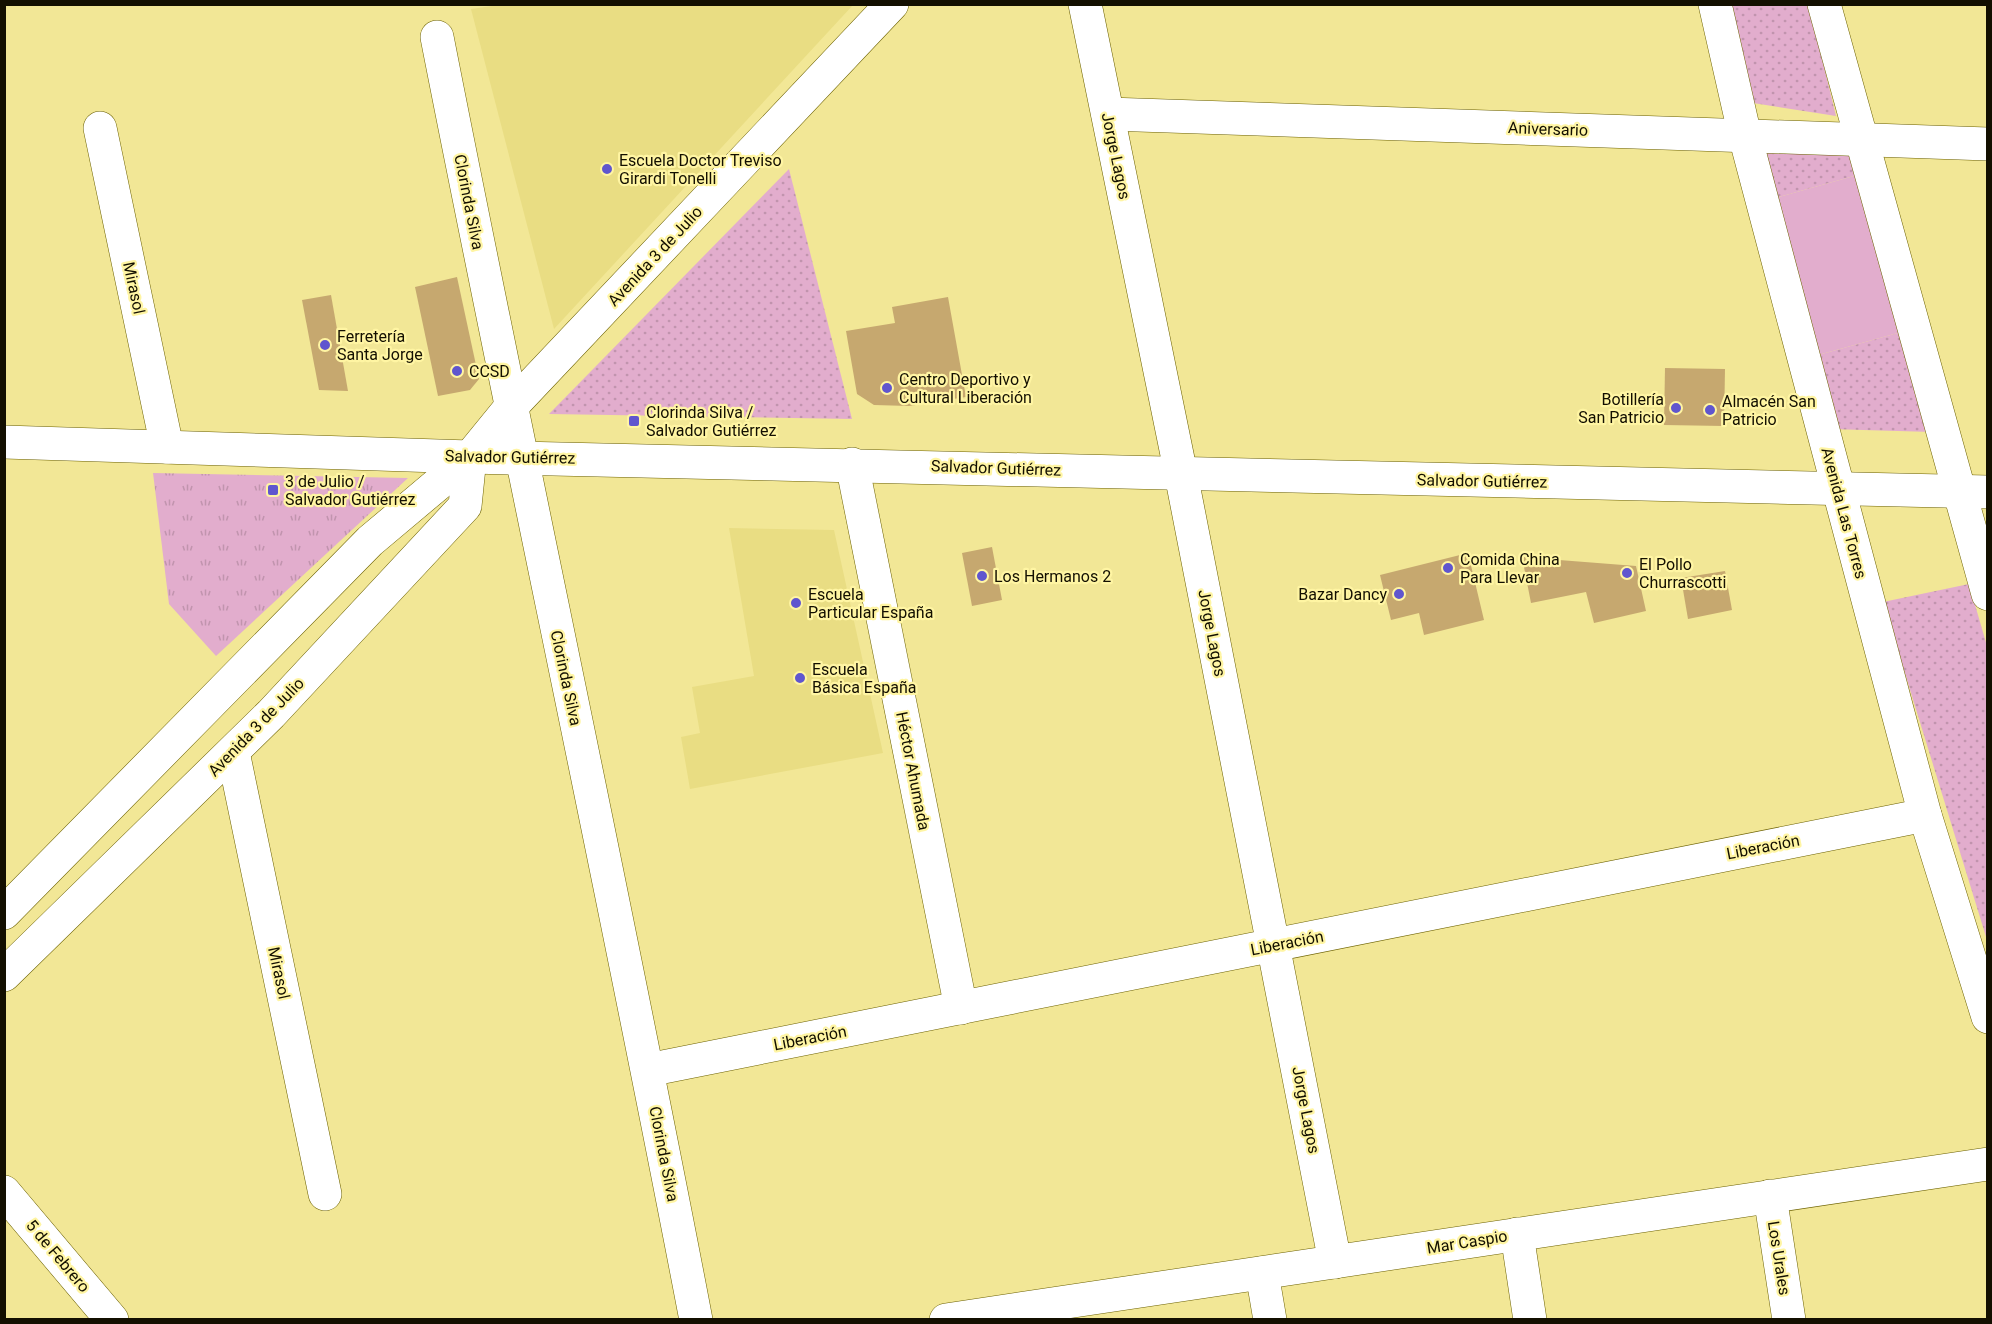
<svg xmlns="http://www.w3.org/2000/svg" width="1992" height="1324" viewBox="0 0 1992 1324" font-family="Roboto,sans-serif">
	<defs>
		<pattern id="grass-dots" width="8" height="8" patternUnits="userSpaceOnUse" patternTransform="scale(1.5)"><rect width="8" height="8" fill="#e2adcd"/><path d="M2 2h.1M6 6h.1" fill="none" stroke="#c194ae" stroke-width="1.8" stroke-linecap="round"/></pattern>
		<pattern id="park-tufts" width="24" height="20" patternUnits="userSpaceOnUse" patternTransform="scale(1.5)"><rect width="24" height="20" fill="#e2adcd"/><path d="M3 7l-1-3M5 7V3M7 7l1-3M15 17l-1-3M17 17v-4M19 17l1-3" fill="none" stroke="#c194ae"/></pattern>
	</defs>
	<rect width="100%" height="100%" fill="#f2e796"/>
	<g fill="#e9dd83">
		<path d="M506,4H853V5L554,329L471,9Z"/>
		<path d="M729,528L834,530L883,753L690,789L681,737L700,733L692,687L754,676Z"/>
	</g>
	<g fill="url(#grass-dots)">
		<path d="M1730,5H1809L1836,116L1753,103Z"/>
		<path d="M1855,149L1861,174L1768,200L1755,150Z"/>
		<path d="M789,169L852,419L549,414Z"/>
		<path d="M1905,331L1932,432L1829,429L1811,357Z"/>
		<path d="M1969,584L1987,646V940L1883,602Z"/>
	</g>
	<path fill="url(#park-tufts)" d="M153,473L408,478L216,656L169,604Z"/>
	<path fill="#e2adcd" d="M1861,174L1905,331L1811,357L1768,200Z"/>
	<g fill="#c6a86f">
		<path d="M457,277L479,379L470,390L438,396L415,287Z"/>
		<path d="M331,295L348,391L319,390L302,300Z"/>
		<path d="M948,297L966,397L909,406L874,405L857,394L846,331L895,323L892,307Z"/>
		<path d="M1665,368L1725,369L1724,426L1664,425Z"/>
		<path d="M992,547L1002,600L972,606L962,553Z"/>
		<path d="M1468,553L1484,620L1424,635L1419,613L1391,620L1380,575Z"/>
		<path d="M1522,557L1636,566L1646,611L1594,623L1586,592L1531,603Z"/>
		<path d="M1725,571L1732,610L1688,619L1681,578Z"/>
	</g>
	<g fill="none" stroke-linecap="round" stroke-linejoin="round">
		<defs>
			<g id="street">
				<path d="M1085,4L1181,474L1335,1262"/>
				<path d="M1715,4L1745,136L1925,815L1988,1017"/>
				<path d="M1824,4L1988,594"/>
				<path d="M437,37C521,465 614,891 696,1320"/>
				<path d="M1108,114L1988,144"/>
				<path d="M100,128L167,447"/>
				<path d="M470,457L510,408L892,4"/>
				<path d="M852,464L961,1008"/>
				<path d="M233,752L325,1194"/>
				<path d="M648,1070L1925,815"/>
				<path d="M1770,1196L1789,1320"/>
				<path d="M1517,1234L1530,1320"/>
				<path d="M1262,1273L1270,1320"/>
				<path d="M946,1320L1988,1164"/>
			</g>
			<g id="secondary">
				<path d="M4,442L470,457L1988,492"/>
				<path d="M4,913L370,541L470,457"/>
				<path d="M4,975L271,714L465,506L470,457"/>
				<path d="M4,1192L112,1320"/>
			</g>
		</defs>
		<use href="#street" stroke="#6c6100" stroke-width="34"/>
		<use href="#secondary" stroke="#6c6100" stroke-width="34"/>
		<use href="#street" stroke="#fff" stroke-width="33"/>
		<use href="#secondary" stroke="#fff" stroke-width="33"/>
	</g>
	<g fill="#6056ce" stroke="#fff5a3" stroke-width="2">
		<circle cx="607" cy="169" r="6"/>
		<circle cx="325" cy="345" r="6"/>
		<circle cx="457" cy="371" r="6"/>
		<circle cx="887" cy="388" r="6"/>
		<circle cx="1676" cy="408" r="6"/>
		<circle cx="1710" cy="410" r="6"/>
		<rect x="628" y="415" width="12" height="12" rx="3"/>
		<rect x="267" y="484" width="12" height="12" rx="3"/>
		<circle cx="1448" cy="568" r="6"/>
		<circle cx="1627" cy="573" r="6"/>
		<circle cx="982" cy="576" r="6"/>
		<circle cx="1399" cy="594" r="6"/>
		<circle cx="796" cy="603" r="6"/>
		<circle cx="800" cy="678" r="6"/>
	</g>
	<g text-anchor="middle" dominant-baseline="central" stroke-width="4.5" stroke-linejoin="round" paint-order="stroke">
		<g font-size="16" fill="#130f00" stroke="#fff5a3">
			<text transform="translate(1548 129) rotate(2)">Aniversario</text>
			<text transform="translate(1116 156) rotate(78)">Jorge Lagos</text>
			<text transform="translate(469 202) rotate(79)">Clorinda Silva</text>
			<text transform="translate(655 256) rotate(-47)">Avenida 3 de Julio</text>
			<text transform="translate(134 288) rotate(78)">Mirasol</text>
			<text transform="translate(510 457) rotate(1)">Salvador Gutiérrez</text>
			<text transform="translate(996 468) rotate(2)">Salvador Gutiérrez</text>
			<text transform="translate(1482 481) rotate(1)">Salvador Gutiérrez</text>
			<text transform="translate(1844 513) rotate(75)">Avenida Las Torres</text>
			<text transform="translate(1212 633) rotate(79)">Jorge Lagos</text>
			<text transform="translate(566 678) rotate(78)">Clorinda Silva</text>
			<text transform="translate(256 727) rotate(-46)">Avenida 3 de Julio</text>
			<text transform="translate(913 771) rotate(79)">Héctor Ahumada</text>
			<text transform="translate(1763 847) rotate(-11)">Liberación</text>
			<text transform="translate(1287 943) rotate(-11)">Liberación</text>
			<text transform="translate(279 973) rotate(78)">Mirasol</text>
			<text transform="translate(810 1038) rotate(-11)">Liberación</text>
			<text transform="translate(1306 1110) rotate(79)">Jorge Lagos</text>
			<text transform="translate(664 1154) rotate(79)">Clorinda Silva</text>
			<text transform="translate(1467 1242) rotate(-9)">Mar Caspio</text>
			<text transform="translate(58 1256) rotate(50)">5 de Febrero</text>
			<text transform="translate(1779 1258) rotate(81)">Los Urales</text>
		</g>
		<g font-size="16" fill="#130f00" stroke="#fff5a3" text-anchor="start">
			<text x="619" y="160">Escuela Doctor Treviso<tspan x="619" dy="18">Girardi Tonelli</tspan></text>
			<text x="337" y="336">Ferretería<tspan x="337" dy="18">Santa Jorge</tspan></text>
			<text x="469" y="371">CCSD</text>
			<text x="899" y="379">Centro Deportivo y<tspan x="899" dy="18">Cultural Liberación</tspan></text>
			<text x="1664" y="399" text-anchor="end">Botillería<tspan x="1664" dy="18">San Patricio</tspan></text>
			<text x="1722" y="401">Almacén San<tspan x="1722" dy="18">Patricio</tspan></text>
			<text x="646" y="412">Clorinda Silva /<tspan x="646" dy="18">Salvador Gutiérrez</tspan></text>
			<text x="285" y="481">3 de Julio /<tspan x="285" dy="18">Salvador Gutiérrez</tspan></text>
			<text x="1460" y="559">Comida China<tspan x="1460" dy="18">Para Llevar</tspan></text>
			<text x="1639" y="564">El Pollo<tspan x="1639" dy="18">Churrascotti</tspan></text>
			<text x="994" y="576">Los Hermanos 2</text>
			<text x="808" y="594">Escuela<tspan x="808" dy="18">Particular España</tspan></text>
			<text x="1387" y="594" text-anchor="end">Bazar Dancy</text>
			<text x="812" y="669">Escuela<tspan x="812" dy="18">Básica España</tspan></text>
		</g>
	</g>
	<rect width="1992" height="1324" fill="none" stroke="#130f00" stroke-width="12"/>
</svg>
